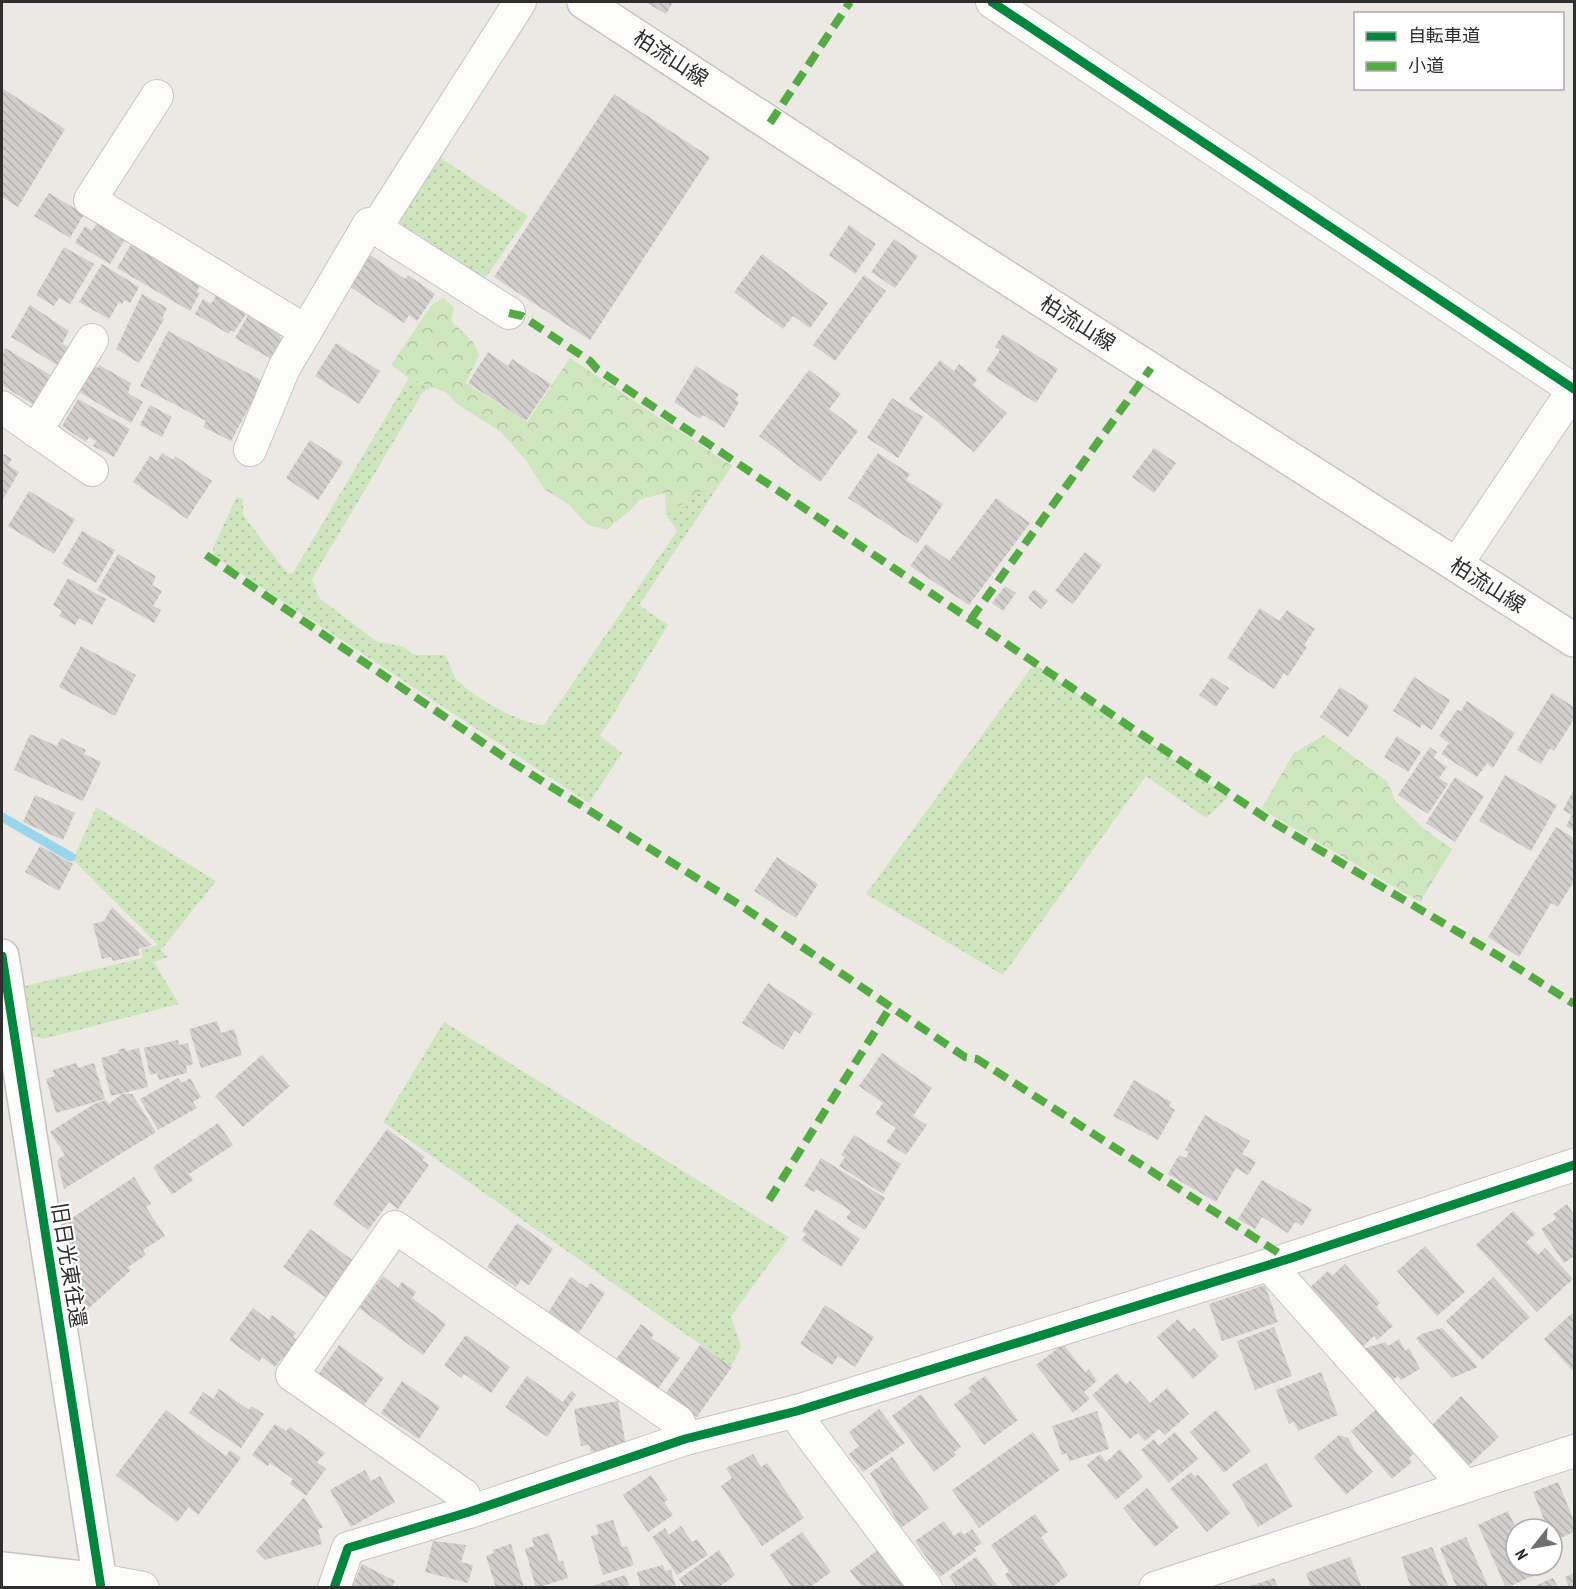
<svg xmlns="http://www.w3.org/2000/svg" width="1576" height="1589" viewBox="0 0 1576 1589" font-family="'PT Sans Narrow','Noto Sans JP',sans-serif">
	<defs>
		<pattern id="green-dots" width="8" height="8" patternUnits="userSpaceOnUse" patternTransform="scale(1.5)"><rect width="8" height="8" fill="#cee6be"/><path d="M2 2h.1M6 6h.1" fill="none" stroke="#b1c6a4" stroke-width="1.8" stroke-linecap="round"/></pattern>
		<pattern id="forest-crowns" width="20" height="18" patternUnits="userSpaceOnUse" patternTransform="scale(1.5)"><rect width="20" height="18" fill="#cee6be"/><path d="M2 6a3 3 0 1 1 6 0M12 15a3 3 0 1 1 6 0" fill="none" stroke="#b1c6a4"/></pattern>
		<pattern id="building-back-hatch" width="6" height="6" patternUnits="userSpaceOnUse" patternTransform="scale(1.5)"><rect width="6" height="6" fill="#d1cecb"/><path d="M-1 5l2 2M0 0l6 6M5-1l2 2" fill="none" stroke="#b4b1af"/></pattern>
	</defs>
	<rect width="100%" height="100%" fill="#ece8e4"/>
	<g fill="url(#green-dots)">
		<path d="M438,156L528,216L482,283L402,231L398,215Z"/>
		<path d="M409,378L432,387L423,392L312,579L319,598L376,641L404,647L414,655H445C451,663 450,672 457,680C473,697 522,725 544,725L677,531L666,515L702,491L719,485L639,605L668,625L600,736L622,753L589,803L214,556L213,548L237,496L243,500V515L288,574L293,573Z"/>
		<path d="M1034,664L1229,797L1206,818L1146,776L1003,975L866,894Z"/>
		<path d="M96,807L216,881L161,950L168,957L154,962L179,1004L43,1039L32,1036L25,986L143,958L141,949L158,945L73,860Z"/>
		<path d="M444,1022L789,1237L731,1316L741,1347L731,1366L383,1122Z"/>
	</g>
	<g fill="url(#forest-crowns)">
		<path d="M443,298L454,307L451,321L474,343L479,355L466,383L527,422L570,358L732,466L719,485L702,491L666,515L665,493L639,500C634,510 616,520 607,530L588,525L568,504L544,489L528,463L501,432L457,404L447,393L409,378L391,365L431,306Z"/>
		<path d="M1324,735L1387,781L1396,802L1422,827L1452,849L1420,902L1261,809L1294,753Z"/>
	</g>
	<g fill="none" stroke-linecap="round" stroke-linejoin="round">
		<path stroke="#99d6ec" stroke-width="9" d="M2,817L71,857"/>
	</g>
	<g fill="url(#building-back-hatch)">
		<path d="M645,2H673L666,14Z"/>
		<path d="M2,88L65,129L18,207L2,197Z"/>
		<path d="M614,94L710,157L590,340L494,277Z"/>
		<path d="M49,193L84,214L70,238L34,216Z"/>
		<path d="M99,219L127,236L110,264L75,243L85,226L92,231Z"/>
		<path d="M849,225L876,244L855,274L829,255Z"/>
		<path d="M894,239L918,256L895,288L871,272Z"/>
		<path d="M133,241L202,282L196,292L200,293L190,311L117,268Z"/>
		<path d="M64,247L94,264L70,304L59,298L54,306L36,295Z"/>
		<path d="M762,254L828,303L810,328L793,316L783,329L734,292Z"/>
		<path d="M370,255L405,279L408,275L435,294L417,321L409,315L404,323L349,286Z"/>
		<path d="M102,264L139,287L130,303L124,300L122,304L119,302L109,319L79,302Z"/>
		<path d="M864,275L886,291L835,361L813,345Z"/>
		<path d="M218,292L237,304L235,308L246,314L234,332L231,330L229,334L195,314L203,299L211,304Z"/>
		<path d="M142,294L167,308L162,318L164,319L139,363L116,349Z"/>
		<path d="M30,305L69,331L62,344L70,348L59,366L11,337Z"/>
		<path d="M250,312L283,331L280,337L283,339L271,359L235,338Z"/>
		<path d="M168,331L263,381L231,441L203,427L206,421L140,386Z"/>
		<path d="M1003,334L1058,369L1036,403L986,371L1000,350L995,347Z"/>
		<path d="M336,343L380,371L359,404L315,376Z"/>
		<path d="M5,348L52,376L34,405L2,385V353Z"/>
		<path d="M488,352L508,366L512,359L551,384L526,421L468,383Z"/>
		<path d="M940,360L954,371L959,364L977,379L973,385L1007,413L974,452L909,399Z"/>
		<path d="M99,365L131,383L128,393L143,402L131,423L79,392L94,366L98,368Z"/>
		<path d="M696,366L739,394L735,400L739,402L724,428L703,415L700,419L674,402Z"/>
		<path d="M809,370L841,394L829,409L858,431L820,482L759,436Z"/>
		<path d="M892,398L923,417L898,458L867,438Z"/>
		<path d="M78,399L130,429L114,457L93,446L96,441L89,437L86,442L62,426Z"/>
		<path d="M150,405L172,417L162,437L140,425Z"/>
		<path d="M310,440L343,462L318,500L286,478Z"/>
		<path d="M1154,448L1176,463L1154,493L1132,477Z"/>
		<path d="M2,453L12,459L8,465L19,472L2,501Z"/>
		<path d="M162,453L173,460L175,456L212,481L187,519L133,482L150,456L157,461Z"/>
		<path d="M878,453L910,474L906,480L943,504L917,544L848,498Z"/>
		<path d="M29,491L75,519L54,554L8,526Z"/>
		<path d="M996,498L1030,523L969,605L910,566L926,544L949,561Z"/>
		<path d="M82,531L115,550L96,583L62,564Z"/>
		<path d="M1085,552L1102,565L1073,604L1055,591Z"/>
		<path d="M118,554L156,576L152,585L162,591L153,606L161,610L154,623L97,590Z"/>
		<path d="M68,578L106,599L92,625L79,618L75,625L59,616L62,611L53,605Z"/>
		<path d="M1005,586L1016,593L1003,611L992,603Z"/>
		<path d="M1034,589L1048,601L1041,609L1028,598Z"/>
		<path d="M1260,608L1279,621L1287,610L1315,629L1304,645L1307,647L1288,676L1284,673L1274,689L1227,658Z"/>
		<path d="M81,646L136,675L115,716L59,687Z"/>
		<path d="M1212,677L1229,688L1216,707L1199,695Z"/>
		<path d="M1414,677L1450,700L1432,730L1422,724L1420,728L1393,711Z"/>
		<path d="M1340,687L1369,706L1348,737L1320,717Z"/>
		<path d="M1552,693L1574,707V719L1554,751L1550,748L1541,764L1517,750Z"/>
		<path d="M1467,701L1515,733L1493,768L1487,763L1477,777L1441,754L1449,743L1439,736L1457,710L1461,711Z"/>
		<path d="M30,734L57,746L61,738L86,750L84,754L101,762L83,801L14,770Z"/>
		<path d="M1397,736L1421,752L1408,772L1384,757Z"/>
		<path d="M1430,747L1437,752L1434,758L1447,767L1439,778L1448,784L1428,814L1398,795Z"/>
		<path d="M1505,775L1557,805L1531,851L1479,821Z"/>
		<path d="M1455,777L1484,796L1455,842L1426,823Z"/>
		<path d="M1574,789V831L1566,826L1572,815L1563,810Z"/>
		<path d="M35,795L75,813L63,840L23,822Z"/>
		<path d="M1556,827L1574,838V881L1558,907L1551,903L1519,957L1488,937Z"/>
		<path d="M40,846L73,864L59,891L25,872Z"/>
		<path d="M777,857L818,884L796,918L754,891Z"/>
		<path d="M112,907L152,945L138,949L140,955L113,961L111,957L102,959L93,924L104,921Z"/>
		<path d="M768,983L813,1013L800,1034L795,1030L783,1050L742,1023Z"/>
		<path d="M217,1021L221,1033L234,1029L242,1055L201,1068L189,1029Z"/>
		<path d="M178,1040L179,1045L188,1043L193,1064L186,1066L187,1073L159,1080L157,1073L150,1075L144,1048Z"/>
		<path d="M125,1048L126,1051L139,1048L148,1087L111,1096L101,1058L119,1053L118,1050Z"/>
		<path d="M882,1053L932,1088L913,1116L927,1125L906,1155L886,1142L896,1128L875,1114L883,1103L859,1086Z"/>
		<path d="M262,1055L290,1086L243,1127L215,1096Z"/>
		<path d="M76,1063L78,1068L94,1063L105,1099L56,1113L46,1079L55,1076L53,1070Z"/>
		<path d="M178,1078L182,1083L190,1078L201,1097L193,1102L197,1108L158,1130L140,1099Z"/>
		<path d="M1134,1080L1171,1102L1169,1106L1175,1110L1158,1140L1113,1116Z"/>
		<path d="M122,1094H132L156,1132L64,1189L57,1160L65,1155L50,1132L94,1104L106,1100L109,1104Z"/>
		<path d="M1205,1115L1250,1141L1242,1154L1256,1162L1248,1175L1236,1168L1216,1202L1168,1174L1179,1155L1186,1158L1189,1152L1185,1150Z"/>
		<path d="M218,1123L233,1145L189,1174L193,1180L172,1195L153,1167Z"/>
		<path d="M387,1129L425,1157L422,1160L429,1165L398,1209L389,1202L368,1230L333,1204Z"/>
		<path d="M854,1135L901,1164L883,1194L839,1166L845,1157L841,1155Z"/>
		<path d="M821,1158L885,1198L865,1230L846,1218L851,1211L816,1189L814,1192L804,1186Z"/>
		<path d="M134,1177L151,1204L146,1207L165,1236L143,1250L146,1255L128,1267L130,1271L78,1318L63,1224Z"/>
		<path d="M1262,1180L1312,1209L1302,1226L1295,1222L1288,1233L1262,1217L1255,1229L1238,1219Z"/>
		<path d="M1567,1204L1574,1215V1256L1564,1263L1541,1229L1556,1219L1553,1214Z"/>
		<path d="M816,1209L860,1239L841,1267L801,1240L806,1234L802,1231Z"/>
		<path d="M1513,1211L1535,1234L1526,1242L1538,1255L1545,1248L1573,1279L1537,1312L1476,1245Z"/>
		<path d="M517,1223L553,1249L529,1285L521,1280L516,1287L487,1267Z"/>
		<path d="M310,1229L355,1262L328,1299L283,1267Z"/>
		<path d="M1425,1246L1465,1292L1437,1316L1397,1271Z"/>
		<path d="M1345,1264L1380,1303L1376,1307L1393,1326L1377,1340L1374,1336L1359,1350L1306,1291L1328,1271L1332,1276Z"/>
		<path d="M383,1276L398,1288L402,1282L416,1292L412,1298L446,1324L423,1355L359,1308Z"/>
		<path d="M571,1277L587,1288L590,1283L605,1293L578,1334L547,1314Z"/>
		<path d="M1493,1277L1530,1317L1482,1360L1446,1321Z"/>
		<path d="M1265,1285L1278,1322L1222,1341L1209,1304Z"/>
		<path d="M825,1305L874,1337L855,1367L838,1356L832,1365L800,1344Z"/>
		<path d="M253,1308L269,1320L272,1315L296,1333L293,1337L299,1342L286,1361L282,1358L275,1367L262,1357L259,1362L229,1340Z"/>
		<path d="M1572,1313L1574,1316V1372L1544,1339Z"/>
		<path d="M1178,1319L1189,1332L1194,1328L1219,1356L1193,1379L1157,1337Z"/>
		<path d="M641,1324L654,1334L651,1338L680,1358L657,1390L615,1361Z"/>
		<path d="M1274,1327L1292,1376L1255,1390L1237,1341Z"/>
		<path d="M1442,1328L1478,1367L1452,1378L1416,1339L1421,1334Z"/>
		<path d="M466,1335L510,1367L491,1393L464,1374L461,1378L444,1365Z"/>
		<path d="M1399,1339L1405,1351L1409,1348L1420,1369L1401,1380L1398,1376L1389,1382L1360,1350L1385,1342L1388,1346Z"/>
		<path d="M1063,1344L1085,1372L1089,1369L1097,1381L1084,1392L1090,1399L1073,1413L1036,1365Z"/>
		<path d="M339,1345L384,1378L362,1408L317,1376Z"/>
		<path d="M700,1345L732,1367L697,1417L666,1393Z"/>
		<path d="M1321,1372L1338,1415L1298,1431L1294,1422L1289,1424L1276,1390Z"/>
		<path d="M1117,1373L1126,1384L1130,1381L1150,1403L1167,1388L1189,1414L1165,1435L1159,1429L1145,1441L1138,1433L1130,1439L1092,1395Z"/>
		<path d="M527,1376L563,1402L571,1391L576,1395L547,1437L505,1407Z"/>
		<path d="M985,1376L1018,1420L984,1445L954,1404L971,1392L968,1388Z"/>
		<path d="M402,1381L440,1407L419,1439L381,1413Z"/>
		<path d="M219,1389L249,1410L251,1406L264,1414L241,1448L189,1413L203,1392L213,1399Z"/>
		<path d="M921,1394L961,1447L954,1452L956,1455L934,1472L892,1416Z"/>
		<path d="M1461,1396L1499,1437L1467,1467L1430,1427Z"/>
		<path d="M618,1401L626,1446L591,1452L589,1445L581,1446L574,1409Z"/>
		<path d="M1379,1407L1416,1451L1409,1458L1412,1462L1392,1479L1351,1431Z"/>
		<path d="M879,1409L905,1443L863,1472L849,1454L859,1446L849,1432Z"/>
		<path d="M166,1410L226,1456L230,1450L241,1458L198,1515L189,1507L177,1522L116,1475Z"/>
		<path d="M1216,1410L1251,1451L1224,1473L1190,1432Z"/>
		<path d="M1097,1411L1109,1449L1069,1461L1067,1453L1062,1455L1052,1426Z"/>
		<path d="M275,1424L286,1431L290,1427L325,1453L317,1462L326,1469L306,1496L290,1484L293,1479L270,1463L268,1466L252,1455Z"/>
		<path d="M1033,1432L1060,1470L979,1528L952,1490Z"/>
		<path d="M1175,1432L1198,1459L1169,1483L1141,1450L1154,1439L1159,1446Z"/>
		<path d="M1339,1435L1348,1438L1355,1451L1373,1472L1346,1495L1314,1457Z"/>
		<path d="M1120,1449L1143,1477L1116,1500L1087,1465L1100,1454L1106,1462Z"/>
		<path d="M753,1454L761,1467L767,1463L804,1518L762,1546L721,1486L732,1478L726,1468Z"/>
		<path d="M892,1457L929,1508L901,1528L870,1473Z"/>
		<path d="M1266,1463L1293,1506L1258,1527L1232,1484Z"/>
		<path d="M365,1470L371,1481L380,1476L395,1502L351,1527L330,1490Z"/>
		<path d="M1191,1472L1195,1477L1198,1474L1230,1513L1207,1532L1170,1489Z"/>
		<path d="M651,1475L668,1500L664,1502L673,1515L648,1532L623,1495Z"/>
		<path d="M1558,1482L1574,1521V1532L1553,1541L1552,1529H1548L1533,1492Z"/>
		<path d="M1147,1488L1179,1527L1155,1547L1123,1508Z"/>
		<path d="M304,1497L323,1527L318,1530L322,1544L265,1560L256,1551Z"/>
		<path d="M1508,1511L1516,1528V1565H1533L1537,1574L1506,1588L1478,1525Z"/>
		<path d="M1035,1514L1048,1532L1041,1537L1068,1575L1051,1588H1014L1005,1575L1009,1571L991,1545Z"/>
		<path d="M613,1520L622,1547L627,1546L634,1565L603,1575L591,1536L599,1534L596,1525Z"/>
		<path d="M944,1521L954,1536L961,1531L964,1535L972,1529L982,1543L974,1548L976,1551L940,1577L915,1541Z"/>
		<path d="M681,1526L692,1542L697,1539L708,1555L677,1575L652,1537L665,1528L669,1535Z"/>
		<path d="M802,1532L831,1572L809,1588H793L770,1555Z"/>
		<path d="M549,1533L559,1562L563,1561L568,1578L536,1588L525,1549L534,1546L532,1538Z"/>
		<path d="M1466,1537L1488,1586L1483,1588H1457L1440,1548Z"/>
		<path d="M433,1541L466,1545L461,1562L473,1565L468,1583L425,1572Z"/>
		<path d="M511,1544L524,1588H496L486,1556L494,1553L493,1550Z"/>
		<path d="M883,1546L913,1588H863L850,1571Z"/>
		<path d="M1432,1547L1449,1588H1411L1401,1557Z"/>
		<path d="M719,1550L735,1575L718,1588H685L679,1579Z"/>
		<path d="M976,1557L999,1588H957L949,1576Z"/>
		<path d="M1350,1557L1362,1588H1311L1306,1573Z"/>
		<path d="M362,1564L395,1581L392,1588H352Z"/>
		<path d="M663,1565L665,1571L671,1570L676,1588H641L637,1572Z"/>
		<path d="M1574,1573V1588H1569L1565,1577Z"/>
		<path d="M625,1575L630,1588H596L595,1585Z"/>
		<path d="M1274,1578L1278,1588H1247V1587Z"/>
		<path d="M1553,1578L1558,1588H1530Z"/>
	</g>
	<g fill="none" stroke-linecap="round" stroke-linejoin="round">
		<defs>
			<g id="street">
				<path d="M992,2L1574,390"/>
				<path d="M157,96L90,200L306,331"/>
				<path d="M377,226L520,2"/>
				<path d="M2,407L92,470"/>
				<path d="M36,431L92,340"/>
				<path d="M250,450L284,368L369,224L509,313"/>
				<path d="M1456,565L1574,389"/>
				<path d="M1269,1265L1465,1486"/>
				<path d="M797,1411L803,1425L926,1588"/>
				<path d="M469,1512L464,1495L292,1375L395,1227L679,1422L685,1439"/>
				<path d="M100,1580L143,1588"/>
				<path d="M334,1588L348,1548L469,1512L685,1439L797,1411L1288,1259L1574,1165"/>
				<path d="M1155,1588L1574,1451"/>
			</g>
			<g id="secondary">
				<path d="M584,2L965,251L1574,640"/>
				<path d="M2,956L101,1588"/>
				<path d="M2,1569L100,1580"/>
			</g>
		</defs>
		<use href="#street" stroke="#c5c4c5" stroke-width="34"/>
		<use href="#secondary" stroke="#c5c4c5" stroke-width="36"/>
		<use href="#street" stroke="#fcfcfb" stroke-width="32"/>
		<use href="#secondary" stroke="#fcfcfb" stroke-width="33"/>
		<g stroke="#54ab44" stroke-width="8" stroke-dasharray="15 8" stroke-linecap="butt">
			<path d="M770,123L850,2"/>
			<path d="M509,313L522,316L590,361L597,369L1269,820L1502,958L1574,1004"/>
			<path d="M206,555L507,759L743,907L965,1057L977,1059L1288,1259"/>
			<path d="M971,619L1151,368"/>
			<path d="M769,1200L891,1006"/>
		</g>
		<defs>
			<g id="cycleway">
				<path d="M992,2L1574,389"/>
				<path d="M2,956L101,1588"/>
				<path d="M334,1588L348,1548L469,1512L685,1439L797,1411L1288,1259L1574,1165"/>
			</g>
		</defs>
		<use href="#cycleway" stroke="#fff" stroke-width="13"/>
		<use href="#cycleway" stroke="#00873e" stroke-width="9"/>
	</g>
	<g text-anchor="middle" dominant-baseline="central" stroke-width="4.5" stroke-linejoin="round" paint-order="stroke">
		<g font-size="21" fill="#2e2e2e" stroke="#fff">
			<text transform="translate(671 58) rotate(33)">柏流山線</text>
			<text transform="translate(1078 323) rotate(32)">柏流山線</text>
			<text transform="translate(1488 585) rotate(32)">柏流山線</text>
			<text transform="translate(69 1265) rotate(81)">旧日光東往還</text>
		</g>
	</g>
	<rect width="1576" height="1589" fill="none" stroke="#2e2e2e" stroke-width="6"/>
	<rect x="1354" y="12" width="210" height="78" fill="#ffffff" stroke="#ababab" stroke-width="1.5"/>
	<rect x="1366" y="32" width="30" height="9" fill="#00873e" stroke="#ababab" stroke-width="1.5"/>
	<text x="1408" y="42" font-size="18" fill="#2e2e2e">自転車道</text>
	<rect x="1366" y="62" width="30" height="9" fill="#54ab44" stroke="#ababab" stroke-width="1.5"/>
	<text x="1408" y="72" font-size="18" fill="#2e2e2e">小道</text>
	<g transform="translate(1534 1547) rotate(239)"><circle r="28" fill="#ffffff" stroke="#ababab" stroke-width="1.5"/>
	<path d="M0-4.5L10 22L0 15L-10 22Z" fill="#706f6e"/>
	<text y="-9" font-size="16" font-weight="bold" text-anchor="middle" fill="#2e2e2e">N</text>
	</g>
</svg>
